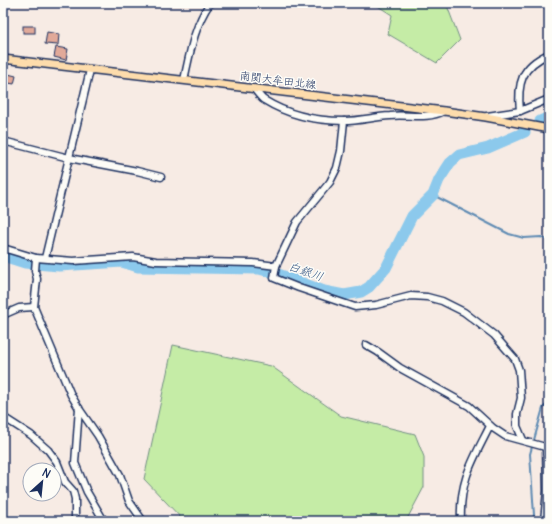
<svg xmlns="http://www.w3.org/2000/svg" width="552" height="524" viewBox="0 0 552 524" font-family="Delius,'Klee One',sans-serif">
	<rect width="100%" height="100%" fill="#f7ebe4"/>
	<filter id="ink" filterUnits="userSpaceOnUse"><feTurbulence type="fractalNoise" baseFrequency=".025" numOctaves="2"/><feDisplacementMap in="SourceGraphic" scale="8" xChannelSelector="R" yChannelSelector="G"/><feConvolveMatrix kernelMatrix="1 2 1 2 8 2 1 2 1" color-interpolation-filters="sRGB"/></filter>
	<g filter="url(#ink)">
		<g fill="#c5eca6" stroke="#708e82">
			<path d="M373,3H446L460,40L437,63L388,34L392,15Z"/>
			<path d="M173,345L271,366L341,416L415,434L424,457V487L406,521H184L144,479Z"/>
		</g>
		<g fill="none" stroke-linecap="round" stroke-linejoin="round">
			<g stroke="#5f8bb3" stroke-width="2">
				<path d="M433,195L509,234L524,238L541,237L549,241"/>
				<path d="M532,521L534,515L530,454L543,408L549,402"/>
			</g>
			<g stroke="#8cc9ec" stroke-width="11">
				<path d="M540,121L549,117"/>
				<path d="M3,256L25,263L59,266L122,262L138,267L259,269L278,274L324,291L344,295L361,292L369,287L386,268L412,216L433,195L439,180L450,163L459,155L488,148L525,132"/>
			</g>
		</g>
		<g fill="#e1a999" stroke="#1b2f5e">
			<rect x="23" y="26" width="12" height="7"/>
			<path d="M47,32L59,34L58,45L45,44Z"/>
			<path d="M56,47L68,49L66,60L54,57Z"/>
			<path d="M4,73L16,76L14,84L3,82Z"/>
		</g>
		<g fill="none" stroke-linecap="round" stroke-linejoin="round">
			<defs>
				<g id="minor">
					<path d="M184,80C190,53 194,26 210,3"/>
					<path d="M254,89C257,92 260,97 264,100C288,115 316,121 344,121C359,121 374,117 390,116C409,114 426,120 444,111"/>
					<path d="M520,111C517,84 521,66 549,54"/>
					<path d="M487,116L520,111L549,99"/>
					<path d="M3,141L69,158L137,171L161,177"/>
					<path d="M3,248L36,258L73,261L133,257L156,261L253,263L276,266L274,278L299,288L355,307L376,305L411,296L427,297L442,301L464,312L494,335L515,359L519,370L521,398L517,414V426L523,440"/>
					<path d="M36,258L35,271L37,279L34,307L71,395L80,410L98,436L120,475L129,501L143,521"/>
					<path d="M45,258L90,70"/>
					<path d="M276,266L297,222L330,182L337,168L341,151L344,121"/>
					<path d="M3,315L19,308L34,307"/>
					<path d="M366,345L378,352L400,368L469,406L493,428L505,436L549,448"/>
					<path d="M79,408L75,463L87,492L104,521"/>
					<path d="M3,417L31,435L48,450L57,462L65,482L73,491L75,499V521"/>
					<path d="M461,521C459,481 473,460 490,426"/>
					<path d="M544,521L547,491L546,448"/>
				</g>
				<path id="major" d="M3,59L444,111L486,117L549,129"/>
			</defs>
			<use href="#minor" stroke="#1b2f5e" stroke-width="9"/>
			<use href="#major" stroke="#1b2f5e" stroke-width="10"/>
			<use href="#minor" stroke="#fdfcf7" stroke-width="6"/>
			<use href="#major" stroke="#fddcac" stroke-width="7"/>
		</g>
	</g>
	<g text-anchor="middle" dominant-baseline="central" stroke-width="3" stroke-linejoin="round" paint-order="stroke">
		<g font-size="11" fill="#1b2f5e" stroke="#fdfcf7">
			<text transform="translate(278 80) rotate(7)">南関大牟田北線</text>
		</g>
		<g font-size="12" font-style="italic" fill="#3d5d89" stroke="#fdfcf7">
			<text transform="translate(306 271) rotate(19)">白銀川</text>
		</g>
	</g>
	<rect width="552" height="524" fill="none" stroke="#fdfcf7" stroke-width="16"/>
	<rect x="8" y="8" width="536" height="508" fill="none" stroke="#1b2f5e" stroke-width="1.5" filter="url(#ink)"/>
	<g transform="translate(42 482) rotate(27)"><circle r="19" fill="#fdfcf7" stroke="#a3aaba"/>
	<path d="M0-3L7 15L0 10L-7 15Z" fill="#1b2f5e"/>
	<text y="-6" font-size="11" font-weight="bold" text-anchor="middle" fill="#1b2f5e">N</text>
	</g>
</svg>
